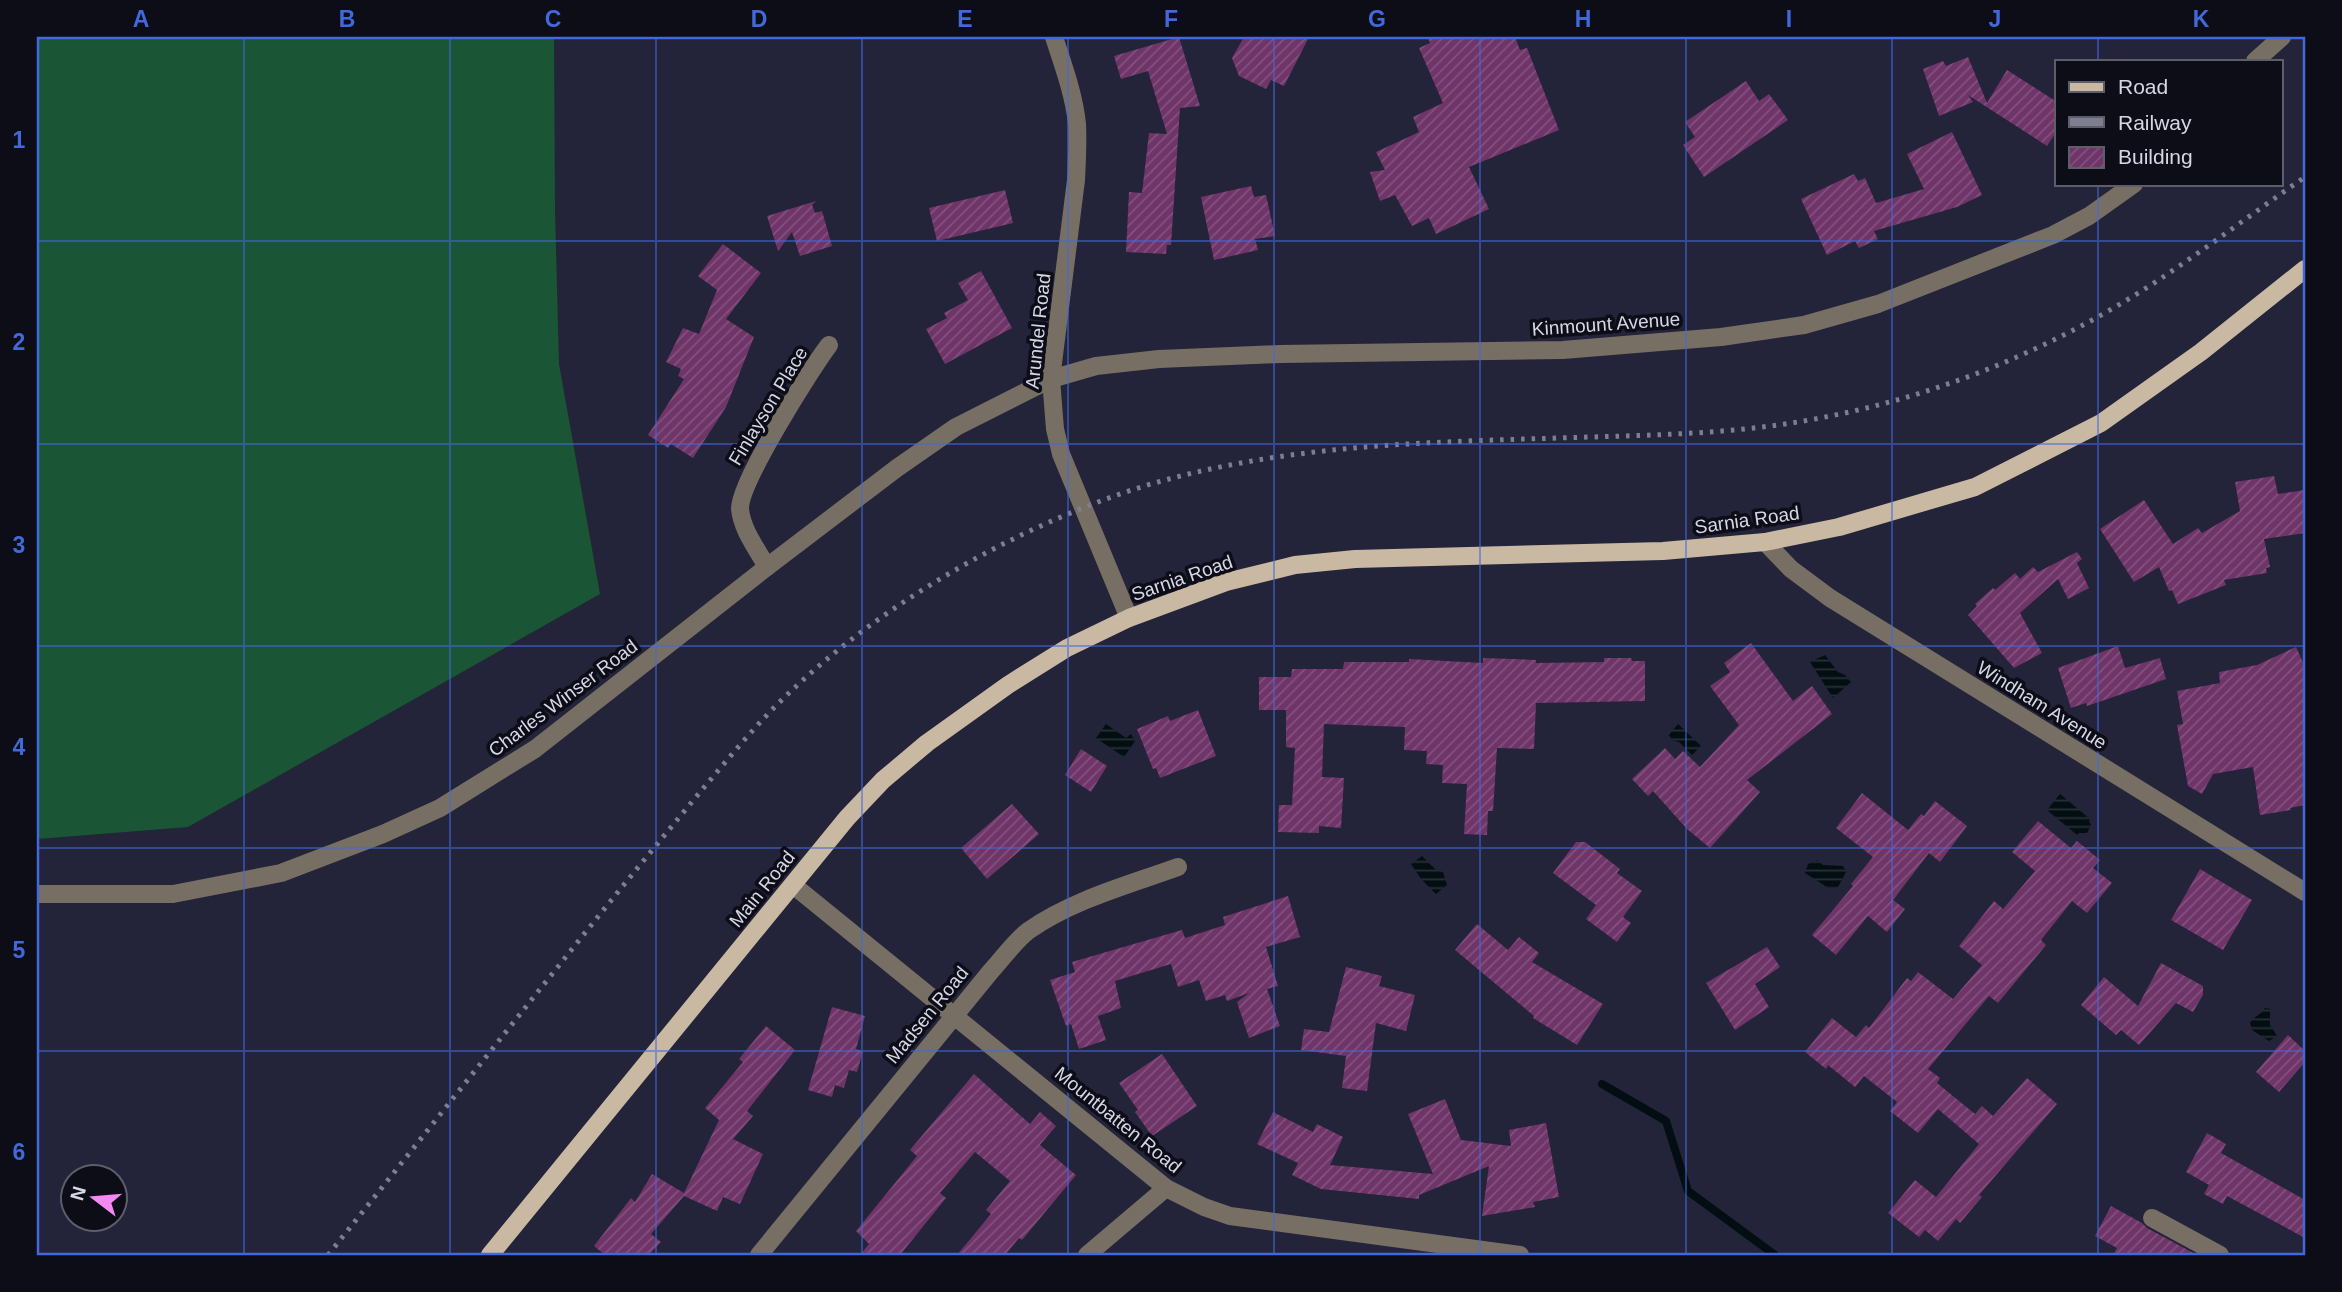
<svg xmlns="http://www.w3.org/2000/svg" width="2342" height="1292" viewBox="0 0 2342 1292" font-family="Arial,sans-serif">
	<defs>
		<pattern id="water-rules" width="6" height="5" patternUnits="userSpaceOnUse" patternTransform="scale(1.75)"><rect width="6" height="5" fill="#030e13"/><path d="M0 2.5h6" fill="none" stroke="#273035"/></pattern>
		<pattern id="building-hatch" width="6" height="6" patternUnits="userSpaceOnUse" patternTransform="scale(1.75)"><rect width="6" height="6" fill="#6f3468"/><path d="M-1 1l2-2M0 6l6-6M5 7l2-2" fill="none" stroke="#83517e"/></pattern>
	</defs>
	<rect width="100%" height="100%" fill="#23233a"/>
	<path fill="#1a5635" d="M37,37H554L555,211L559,364L600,594L188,827L37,839Z"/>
	<g fill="url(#water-rules)">
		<path d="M1825,655L1838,672L1845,675L1851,682L1833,698L1810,662Z"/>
		<path d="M1106,724L1126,738L1131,734L1135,741L1124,757L1096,738Z"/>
		<path d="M1678,724L1701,746L1692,755L1679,742L1672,740L1669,735Z"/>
		<path d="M2060,794L2090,819L2089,821L2091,825L2087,833H2079L2077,835L2047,810Z"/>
		<path d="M1422,856L1436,870L1443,872L1447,885L1436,894L1421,879L1411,864Z"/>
		<path d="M1817,860L1823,865L1843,866L1846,872L1838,887L1830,889L1805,873L1808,864Z"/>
		<path d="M2265,1008L2270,1009V1025L2277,1036L2269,1041L2252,1030L2250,1023C2254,1016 2261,1015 2265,1008Z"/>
	</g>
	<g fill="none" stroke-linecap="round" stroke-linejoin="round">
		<path stroke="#030e13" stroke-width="8" d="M1602,1084L1666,1121L1688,1191L1775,1255"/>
	</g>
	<g fill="url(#building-hatch)">
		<path d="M1179,37L1200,106L1180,108L1171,245H1167L1166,254L1126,252L1129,192L1142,193L1149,133L1167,134L1148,71L1121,79L1114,56Z"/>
		<path d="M1244,37H1309L1284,86L1271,80L1266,89L1239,76L1232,58Z"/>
		<path d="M1428,37H1515L1520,50L1527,48L1559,130L1469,167L1489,209L1436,234L1429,218L1412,226L1395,195L1380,201L1370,172L1385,170L1376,152L1419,132L1413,117L1443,103L1419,48L1430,43Z"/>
		<path d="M1968,57L1987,103L2007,70L2057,102V131L2047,146L1968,95L1973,102L1939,116L1923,69L1943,61L1946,66Z"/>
		<path d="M1746,81L1759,101L1769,94L1788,120L1704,177L1683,145L1695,137L1685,122Z"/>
		<path d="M1952,132L1982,195L1957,207L1874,231L1878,239L1859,248L1855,241L1827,255L1801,199L1854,174L1858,181L1865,178L1876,203L1924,189L1907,154Z"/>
		<path d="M1251,186L1254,197L1266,195L1275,236L1255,239L1258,250L1214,260L1201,197Z"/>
		<path d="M1005,190L1013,223L937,241L929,208Z"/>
		<path d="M816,201L812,205L815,213L822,211L832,246L800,256L792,232L778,251L767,216Z"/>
		<path d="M723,244L761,273L726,319L754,337L726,407L693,458L671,444L668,448L648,435L684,379L678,376L681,369L666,362L683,328L699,334L717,290L698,276Z"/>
		<path d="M981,271L1012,328L945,364L926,329L947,318L944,313L968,300L958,283Z"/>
		<path d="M2274,476L2278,494L2305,490V533L2264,539L2270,567L2266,568L2267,573L2224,580L2226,585L2178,604L2172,590L2169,591L2159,567L2134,582L2100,529L2144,500L2173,544L2198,528L2202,533L2240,511L2235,482Z"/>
		<path d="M2077,552L2082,559L2077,563L2089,588L2068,599L2058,579L2020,613L2042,653L2014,668L1968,615L1977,606L1975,604L1993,588L1995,590L2015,573L2020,579L2033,567L2038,572Z"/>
		<path d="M1751,643L1793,701L1812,686L1832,714L1747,780L1760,792L1710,848L1687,829L1653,791L1648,796L1632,779L1665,748L1675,759L1683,751L1700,767L1739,725L1710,686L1730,672L1724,663Z"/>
		<path d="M2118,646L2125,668L2160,658L2166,679L2087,706L2086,703L2071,708L2058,668Z"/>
		<path d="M2296,647L2305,667V805L2290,808L2291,810L2260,815L2253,767L2213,774L2202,794L2188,786L2177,725L2183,724L2177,691L2220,683L2219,672L2257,665Z"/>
		<path d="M1483,658L1536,660V663L1604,662V658H1631L1632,661H1645V701L1536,703L1534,749L1497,748L1493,811H1488L1487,835L1464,834L1467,784L1442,783L1443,765L1426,764L1427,751L1404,750L1405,727L1324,724L1322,777L1344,778L1341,828L1319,826V833L1278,832L1279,805H1292L1295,748L1286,747V710H1259V677H1291L1292,669H1343L1344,662H1409V659L1483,663Z"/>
		<path d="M1198,710L1216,756L1160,778L1156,768L1153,769L1137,729L1168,716L1170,721Z"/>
		<path d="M1081,749L1107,766L1091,792L1065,775Z"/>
		<path d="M1862,793L1908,830L1921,814L1924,816L1935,801L1967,826L1940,862L1929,853L1893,900L1905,909L1887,932L1868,916L1836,955L1812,935L1853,886L1851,884L1873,857L1836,828Z"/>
		<path d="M1012,804L1039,834L987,879L961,848Z"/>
		<path d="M2038,821L2071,848L2077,841L2100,860L2093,868L2112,883L2087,913L2072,901L2041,940L2046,945L1998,1003L1989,996L1928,1069L1940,1078L1937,1083L1975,1114L1982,1106L1993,1116L2027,1078L2057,1104L1979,1195L1982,1197L1960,1223L1956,1219L1938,1241L1925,1230L1919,1237L1888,1213L1915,1180L1936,1197L1979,1144L1938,1109L1918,1133L1890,1111L1897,1102L1864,1076L1855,1087L1828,1065L1826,1069L1805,1052L1832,1018L1856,1037L1866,1025L1869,1028L1907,978L1911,981L1918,972L1953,999L1982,965L1959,946L1994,901L2003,909L2035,871L2012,852Z"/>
		<path d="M1576,842H1585L1620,869L1617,873L1642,891L1623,917L1631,923L1617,942L1586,919L1596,905L1553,873Z"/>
		<path d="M2200,869L2252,900L2223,950L2171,920Z"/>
		<path d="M1288,896L1300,937L1266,947L1278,986L1267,989L1280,1026L1249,1038L1237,1002L1249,993L1227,1001L1225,995L1206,1001L1199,980L1178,987L1171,964L1115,981L1121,1008L1098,1016L1106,1040L1079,1049L1071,1024L1066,1026L1050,980L1075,972L1072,962L1182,930L1185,938L1225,925L1223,917Z"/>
		<path d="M1477,924L1508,950L1519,937L1539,953L1532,962L1603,1004L1577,1045L1533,1018L1534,1016L1455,950Z"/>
		<path d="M1767,947L1780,967L1755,984L1769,1007L1735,1030L1706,983Z"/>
		<path d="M2161,963L2203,986V995L2193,1012L2176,1003L2139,1045L2121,1030L2116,1035L2081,1005L2104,977L2138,1006Z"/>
		<path d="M1346,967L1382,976L1379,986L1415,995L1406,1031L1376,1023L1367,1091L1342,1088L1346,1056L1301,1050L1304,1029L1329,1032Z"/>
		<path d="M832,1007L865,1016L856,1049L863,1051L857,1072L849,1070L844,1088L835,1085L832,1097L808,1090Z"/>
		<path d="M766,1026L795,1050L747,1111L753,1116L733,1139L763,1154L740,1204L723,1197L717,1211L684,1196L651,1234L661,1242L649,1255H605L594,1246L631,1198L635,1202L652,1174L684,1193L719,1120L705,1108L743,1062L739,1059Z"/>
		<path d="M2288,1035L2305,1051V1062L2279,1092L2256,1072Z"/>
		<path d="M1162,1054L1197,1106L1152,1136L1135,1112L1138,1110L1119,1083Z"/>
		<path d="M974,1074L1030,1124L1040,1112L1056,1126L1040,1145L1076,1175L1022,1240L1019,1238L1005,1255H957L991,1214L986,1210L1010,1181L975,1152L940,1193L946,1198L900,1255H860L869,1244L856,1231L917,1156L910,1150Z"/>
		<path d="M1445,1099L1461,1140L1511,1146L1509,1130L1546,1123L1559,1197L1533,1202L1535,1207L1482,1216L1489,1166L1419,1195V1199L1321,1189L1292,1175L1298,1163L1257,1144L1273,1112L1313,1132L1317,1124L1343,1137L1330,1165L1433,1174L1408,1114Z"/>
		<path d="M2207,1133L2226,1144L2221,1153L2305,1200V1238L2227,1196L2223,1204L2204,1194L2209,1185L2186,1172Z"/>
		<path d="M2111,1206L2142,1223L2147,1228L2197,1255H2113L2117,1248L2095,1236Z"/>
	</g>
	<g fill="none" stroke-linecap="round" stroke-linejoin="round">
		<g stroke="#776f64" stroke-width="18">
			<path d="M1054,37C1063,65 1074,94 1077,124C1078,142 1077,161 1076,180L1051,379L1055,429L1061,454L1129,618"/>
			<path d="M2255,61L2282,37"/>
			<path d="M1765,542L1791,569L1830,598L2305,892"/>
			<path d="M767,567C757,549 742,530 740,509C739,483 811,369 829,345"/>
			<path d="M793,885L1166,1188L1204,1207L1230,1216L1520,1255"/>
			<path d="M37,894H173L281,873L383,834L440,808L535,749L767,567L897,468L956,427L1051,379L1096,366L1159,359L1280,354L1563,350L1721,337L1804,325L1878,304L2053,235L2089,216L2134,184"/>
			<path d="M2152,1218L2220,1255"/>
			<path d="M759,1255L991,971C1003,958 1014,942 1028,931C1072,900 1128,885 1178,867"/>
			<path d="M1087,1255L1166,1188"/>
		</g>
		<path stroke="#c9b9a2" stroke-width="18" d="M490,1255L847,818L883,780L927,743L1008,685L1067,648L1129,618L1226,582L1295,565L1355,559L1663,551L1765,542L1839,527L1975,487L2101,423L2201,352L2305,269"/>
		<path stroke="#7e7e91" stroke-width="5" stroke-dasharray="3.5 7" stroke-linecap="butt" d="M328,1255C410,1153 491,1050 573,948C615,895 658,843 701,791C729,758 757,723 789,693C852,633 925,584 1003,544C1055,518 1112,494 1169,479C1296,445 1428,442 1559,438C1646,435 1733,435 1820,418C1943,395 2065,344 2169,273C2215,242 2260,208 2305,177"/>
	</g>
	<path fill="none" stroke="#4269db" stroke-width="2" stroke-opacity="0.55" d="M244,37V1255M450,37V1255M656,37V1255M862,37V1255M1068,37V1255M1274,37V1255M1480,37V1255M1686,37V1255M1892,37V1255M2098,37V61M2098,184V1255M37,241H2305M37,444H2305M37,646H2305M37,848H2305M37,1051H2305"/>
	<g text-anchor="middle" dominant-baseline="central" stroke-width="7" stroke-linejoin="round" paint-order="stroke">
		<g font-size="19" fill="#d6d7e6" stroke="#0d0d18">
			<text transform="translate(1606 324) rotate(-4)">Kinmount Avenue</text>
			<text transform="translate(1038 331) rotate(-84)">Arundel Road</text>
			<text transform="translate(768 406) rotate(-59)">Finlayson Place</text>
			<text transform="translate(1747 520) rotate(-8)">Sarnia Road</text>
			<text transform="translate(1182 578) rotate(-19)">Sarnia Road</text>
			<text transform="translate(563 698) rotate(-37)">Charles Winser Road</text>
			<text transform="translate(2042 705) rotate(32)">Windham Avenue</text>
			<text transform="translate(762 889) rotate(-51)">Main Road</text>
			<text transform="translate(927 1015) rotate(-51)">Madsen Road</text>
			<text transform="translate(1118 1120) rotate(39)">Mountbatten Road</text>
		</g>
	</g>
	<rect width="2342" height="1292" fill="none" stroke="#0d0d18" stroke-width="77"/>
	<rect x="2055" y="60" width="228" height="126" fill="#0d0d18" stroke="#5d5e6a" stroke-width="2"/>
	<rect x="2069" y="82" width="35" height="10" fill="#c9b9a2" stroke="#5d5e6a" stroke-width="2"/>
	<text x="2118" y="94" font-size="21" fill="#d6d7e6">Road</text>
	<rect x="2069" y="117" width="35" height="10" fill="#7e7e91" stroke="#5d5e6a" stroke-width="2"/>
	<text x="2118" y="130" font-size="21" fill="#d6d7e6">Railway</text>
	<rect x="2069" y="147" width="35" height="21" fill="url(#building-hatch)" stroke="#5d5e6a" stroke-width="2"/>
	<text x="2118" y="164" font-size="21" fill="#d6d7e6">Building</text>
	<g transform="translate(94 1198) rotate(286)"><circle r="33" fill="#0d0d18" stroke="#5d5e6a" stroke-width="2"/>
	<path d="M0-5L12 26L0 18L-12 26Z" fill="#f389f1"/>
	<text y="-10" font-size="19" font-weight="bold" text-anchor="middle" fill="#d6d7e6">N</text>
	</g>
	<rect x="38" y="38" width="2266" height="1216" fill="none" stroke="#4269db" stroke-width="2.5"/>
	<g font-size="23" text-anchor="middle" font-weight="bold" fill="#4269db">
		<text x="141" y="27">A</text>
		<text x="347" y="27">B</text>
		<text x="553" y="27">C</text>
		<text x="759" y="27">D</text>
		<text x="965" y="27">E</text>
		<text x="1171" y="27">F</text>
		<text x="1377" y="27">G</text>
		<text x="1583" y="27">H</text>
		<text x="1789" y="27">I</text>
		<text x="1995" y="27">J</text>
		<text x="2201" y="27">K</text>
		<text x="19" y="148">1</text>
		<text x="19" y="350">2</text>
		<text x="19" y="553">3</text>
		<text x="19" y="755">4</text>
		<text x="19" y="958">5</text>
		<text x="19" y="1160">6</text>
	</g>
</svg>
